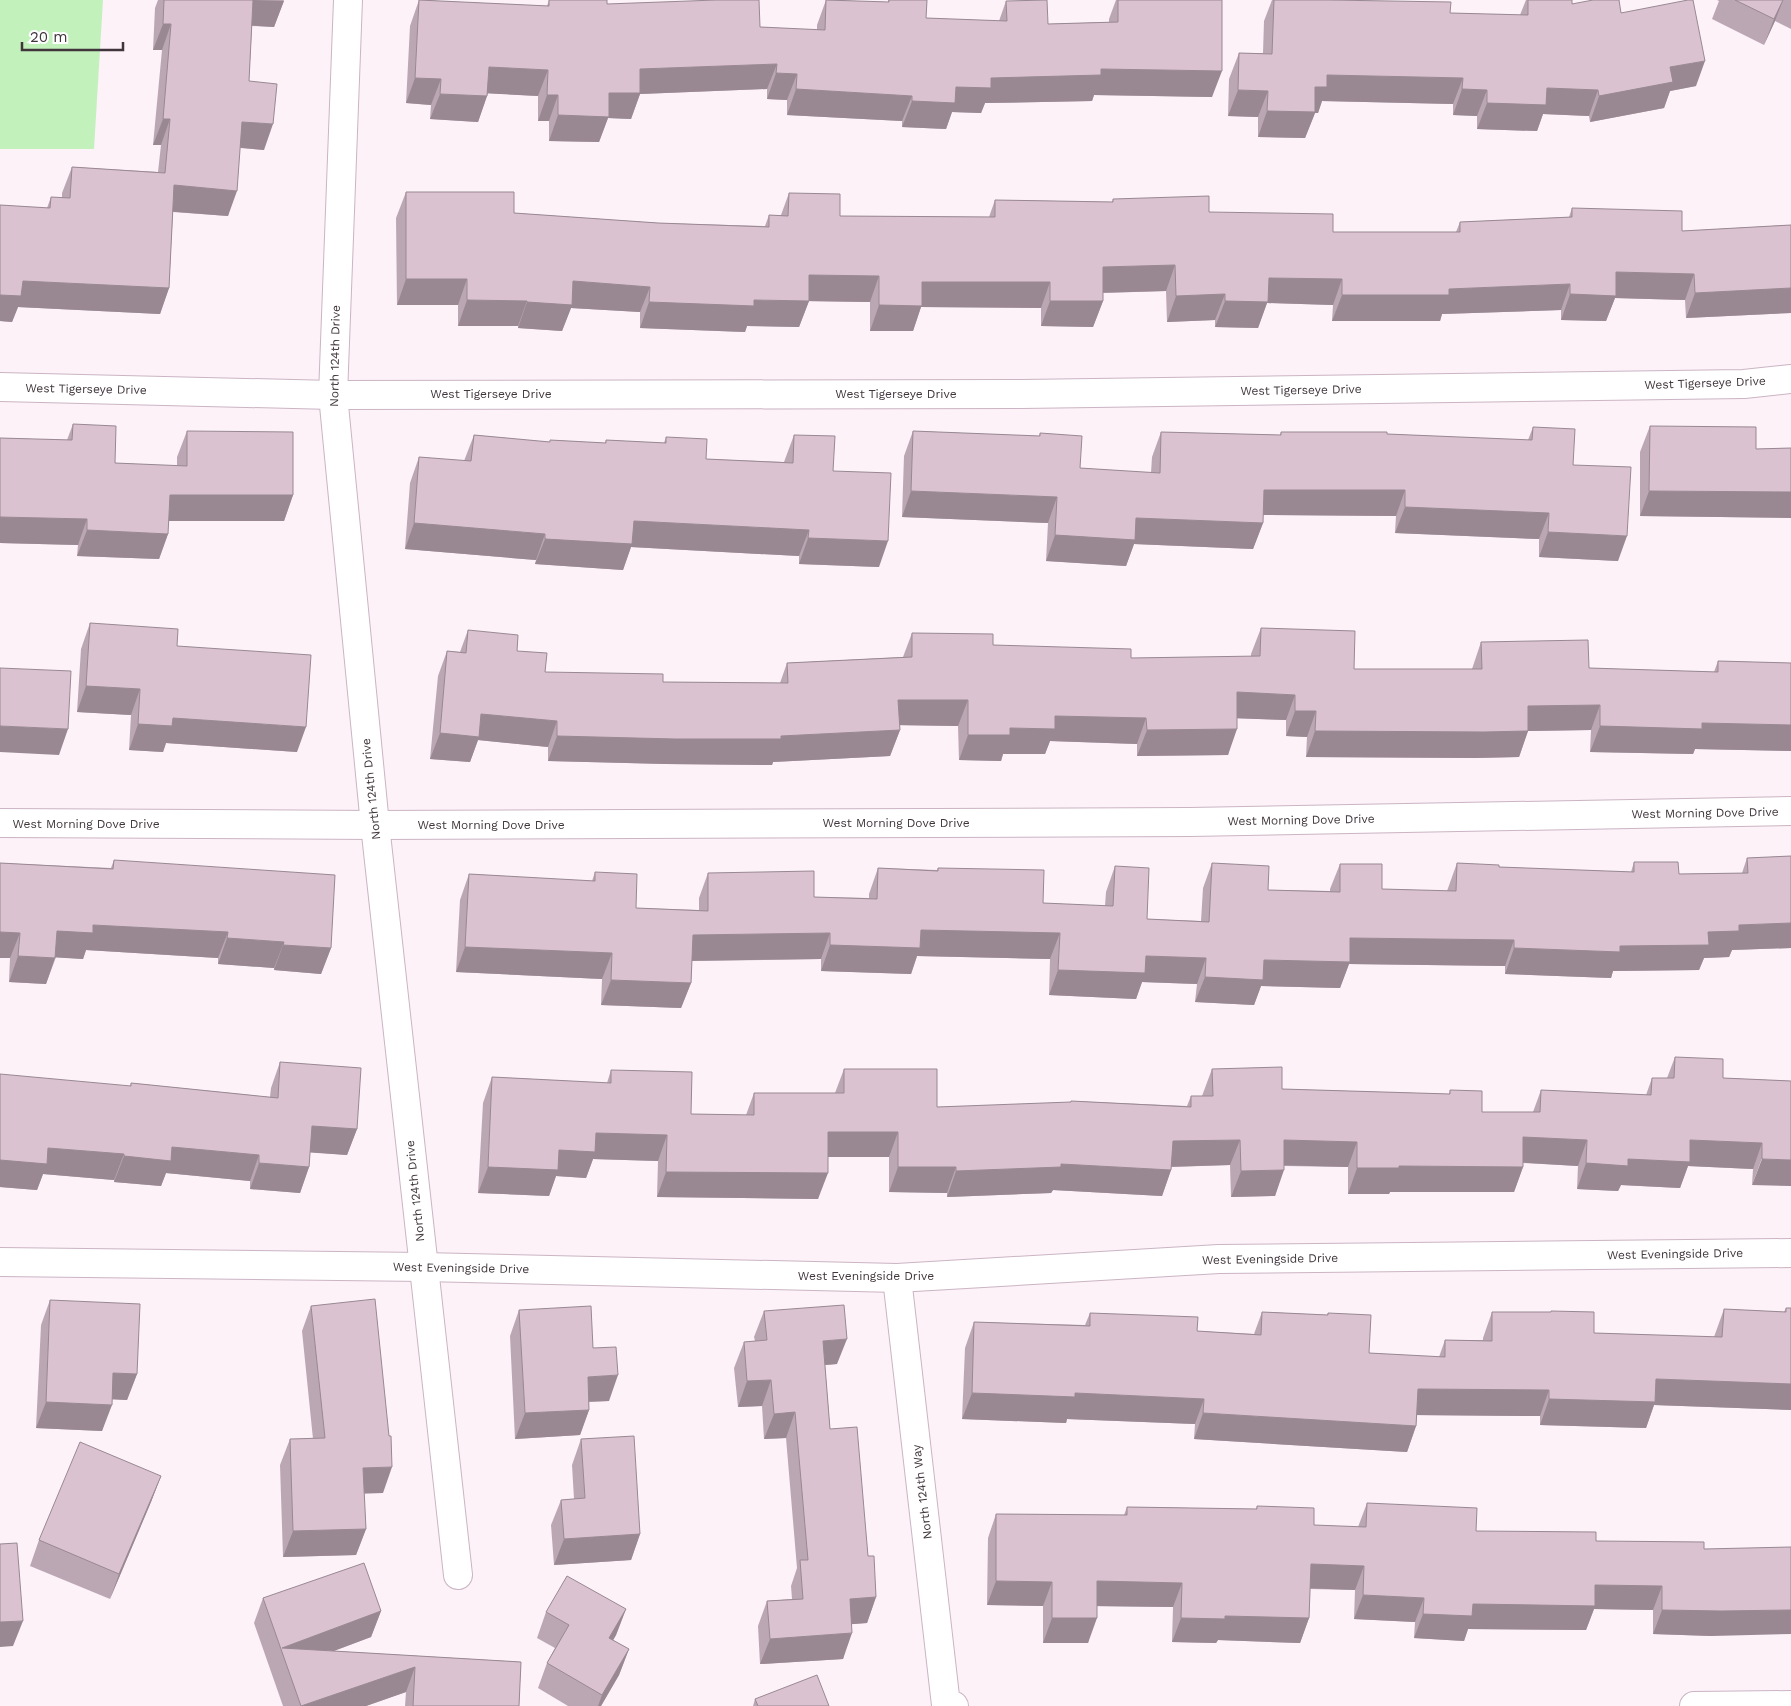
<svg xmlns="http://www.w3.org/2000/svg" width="1791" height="1706" viewBox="0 0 1791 1706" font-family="'Work Sans',sans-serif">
	<rect width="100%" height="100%" fill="#fcf2f8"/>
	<path fill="#c2f1bc" d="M0,0H103L94,149H0Z"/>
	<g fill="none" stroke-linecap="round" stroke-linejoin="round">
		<defs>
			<g id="minor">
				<path d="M348,0L333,395L375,825L458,1575"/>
				<path d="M0,387L333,395L1022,394L1744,384L1791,379"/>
				<path d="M0,823L375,825L1190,822L1791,811"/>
				<path d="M0,1262L423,1267L897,1278L1219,1259L1791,1253"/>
				<path d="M897,1278L946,1705L954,1706"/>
				<path d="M1694,1706L1791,1705"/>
			</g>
		</defs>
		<use href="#minor" stroke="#cbb4c3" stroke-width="30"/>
		<use href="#minor" stroke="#fff" stroke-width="28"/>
	</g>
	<g fill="#bba7b4">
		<path d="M158,0H284L274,27L252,26L249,81L264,150L240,148L228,216L173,212L169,288L160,314L18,307L12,322L0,321V205L47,208L51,197L62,198V193L72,167L158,172L161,145H153L162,50H153L155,8Z"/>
		<path d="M419,0L547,6L549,0H607V4L760,27L817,30V25L826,0L888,2V0H927L926,18L999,21L1006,1L1048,24L1109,22V19L1116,0H1222L1212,97L1094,95L1092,101L985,103L981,113L952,112L946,129L902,127V121L787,115V100L767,99V89L640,94L631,119L608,118L599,142L549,141V121H538V96L488,93L478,122L430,119L431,105L406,103L410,26Z"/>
		<path d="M1272,0H1329L1450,13L1520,15L1526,0H1572V4L1621,13L1696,86L1670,91L1664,108L1590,122L1589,116L1543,114L1537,131L1477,129V116L1453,115V104L1322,101L1318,113H1315L1305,138L1258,137V117L1228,116L1229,79L1239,53H1263L1264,21Z"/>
		<path d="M1717,0H1791V29L1775,21L1764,45L1712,19L1719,1Z"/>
		<path d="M406,192L514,213L658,223L765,226L769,215H781L789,193L840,216L989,217L995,200L1112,202L1113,199L1209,212L1333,232H1456L1460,222L1569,217L1572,208L1682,231L1791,225V313L1686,318L1685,300L1615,298L1606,321L1561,320V310L1442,314L1440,321H1332L1333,305L1267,303L1258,328L1215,327V320L1167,322L1166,291L1103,293V301L1093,327L1041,326V308L921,307L913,331H870V302L809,301L799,327L747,326L745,332L640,328V312L571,308L562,331L518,328V326H458V305H397L396,218Z"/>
		<path d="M73,424L115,463L177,466V457L187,431L293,495L284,521H168V534L159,559L77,556L78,545L0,543V438L67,440Z"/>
		<path d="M1650,426L1756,449L1791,448V518L1640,516V452Z"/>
		<path d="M1533,427L1573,465L1618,561L1539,557V539L1395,533L1396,516L1263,515V523L1253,549L1134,544L1126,566L1046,561L1048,523L902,517L904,456L913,431L1039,436L1040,433L1080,468L1151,473L1152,457L1161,432L1280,435L1281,432L1387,434L1528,440Z"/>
		<path d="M474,435L550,442V440L605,443L606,440L664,443L666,437L706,459L784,462L794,435L833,471L879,567L799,564V556L631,547L623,570L535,564L536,560L405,549L410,483L419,457L464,461Z"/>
		<path d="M90,623L177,646L297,752L166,743L163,752L129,750L131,715L77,712L81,649Z"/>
		<path d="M1261,628L1354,669H1472L1481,642L1589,668L1714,672L1718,661L1791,663V751L1695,749L1693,754L1590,752L1591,730L1528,731L1519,757L1475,758L1306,757L1307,737L1286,736V720L1237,718L1228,755L1137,756V744L1050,741L1045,754H1003L1001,761L959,760L958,726L900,725V730L890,756L773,762L772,765L666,764L548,761V747L478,740L470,762L430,759L438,676L447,651L460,652L468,630L517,651L545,672L663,682L780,683L787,663L903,657L912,633L993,645L1131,658L1251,657V654Z"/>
		<path d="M1791,856V948L1732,950L1729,957L1704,958L1699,970L1613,971L1611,978L1505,974V966L1349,964L1340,988L1261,986L1254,1005L1195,1002L1197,984L1142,982L1136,999L1049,995L1050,959L917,956L911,974L821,971V959L692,961L691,983L681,1008L601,1005L602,979L456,972L460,900L469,874L592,881L595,872L636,908L699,910V898L708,873L814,897L869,898V894L878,868L937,870L938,868L1043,903L1105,906L1106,892L1115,866L1147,919L1201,921L1203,888L1212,863L1268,890L1330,891V889L1340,864L1382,889L1447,891L1457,863L1499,867L1631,872L1634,862L1679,874L1742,873L1747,858Z"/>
		<path d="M114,860L331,948L321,974L274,970V968L218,964V958L86,950L83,959L56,957L46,984L9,982L10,958H0V863L111,868Z"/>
		<path d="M1675,1057L1723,1078L1791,1081L1752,1185L1753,1169L1688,1166L1680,1188L1621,1185L1618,1191L1577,1189L1578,1166L1523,1163V1167L1514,1192H1390L1389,1194H1348V1167L1284,1166L1275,1196L1231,1197L1230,1165L1171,1167V1170L1162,1196L1053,1190L1051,1193L947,1197V1193L889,1192V1157H828L818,1199L657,1197L658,1161L593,1159L586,1178L556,1176L549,1196L478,1193L483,1103L492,1077L607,1083L611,1070L691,1114L746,1115L754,1093H835L844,1069L937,1107L1070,1103L1071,1101L1187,1106L1191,1096H1202L1212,1069L1282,1089L1449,1094L1450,1090L1482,1112H1533L1541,1090L1646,1095L1652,1078H1667Z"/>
		<path d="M280,1062L357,1129L347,1155L310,1152L309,1167L300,1193L250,1189V1181L166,1173L161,1186L114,1182V1180L43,1174L37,1190L0,1187L130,1086L131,1083L270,1097L271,1088Z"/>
		<path d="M50,1300L137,1374L127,1400L112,1399L102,1431L36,1428L41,1325Z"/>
		<path d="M311,1306L383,1493H364L366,1529L356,1555L283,1557L280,1465L290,1439H313L302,1331Z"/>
		<path d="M1786,1308H1791V1410L1654,1405L1646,1428L1540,1425V1416L1417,1415L1416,1426L1407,1452L1194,1439L1195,1424L1067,1419L1066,1423L962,1419L965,1348L974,1322L1085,1325L1090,1313L1197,1331L1254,1334L1262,1312L1327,1315L1328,1313L1369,1353L1439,1357L1445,1340H1483V1338L1492,1312H1551V1311L1594,1333L1714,1337L1724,1309L1784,1312Z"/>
		<path d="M519,1310L593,1348L609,1401L589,1402V1410L580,1435L515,1439L510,1336Z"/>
		<path d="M764,1311L837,1364L825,1365L830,1429L868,1556L876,1597L867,1623L852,1624L843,1659L760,1664L758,1626L767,1601L792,1599L791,1586L797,1568L786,1438L764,1439L762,1406L738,1407L734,1368L744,1342L755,1341L754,1337Z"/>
		<path d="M581,1439L640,1534L631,1560L554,1565L551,1525L561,1500L574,1499L572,1465Z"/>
		<path d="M161,1476L151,1502L110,1599L30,1566L39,1540Z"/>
		<path d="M1367,1503L1476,1531L1596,1541L1704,1549L1712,1636L1653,1634V1610L1594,1609L1586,1630L1468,1629L1464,1641L1414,1638L1415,1622L1354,1619L1355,1590L1310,1589L1309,1618L1300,1643L1218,1640L1216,1643L1172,1642L1173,1607L1097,1606L1088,1643H1043V1606L987,1605L988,1538L996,1514L1124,1515L1127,1507L1256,1509L1257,1506L1314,1525L1358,1527Z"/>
		<path d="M263,1598L381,1611L371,1637L334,1651L521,1662L519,1706H405L406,1692L366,1706H283L254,1623Z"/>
		<path d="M626,1609L616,1635L613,1640L629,1649L619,1675L601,1706H568L538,1688L547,1663L555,1648L537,1638L546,1612Z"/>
		<path d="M755,1699L829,1706H753Z"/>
	</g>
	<g fill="#998892">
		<path d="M253,0L284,1L274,27L243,25Z"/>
		<path d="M1783,0L1775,21L1764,45L1774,19Z"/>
		<path d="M163,24H171L162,50H153Z"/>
		<path d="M1705,61L1696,86L1670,91L1664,108L1590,122L1599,96L1670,67Z"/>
		<path d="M777,64L767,89L640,94L631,119L608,118L599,142L549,141L558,115L609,93L640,69Z"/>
		<path d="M489,67L548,70L538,96L480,93Z"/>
		<path d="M1101,69L1222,71L1212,97L1094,95L1092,101L985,103L981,113L952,112L946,129L902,127L912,101L956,87L991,78Z"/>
		<path d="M776,73L797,74L787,100L767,99Z"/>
		<path d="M1327,75L1463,78L1453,104L1322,101L1318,113H1315L1305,138L1258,137L1267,111L1315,87Z"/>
		<path d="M415,78L441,79L431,105L406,103Z"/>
		<path d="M1547,88L1598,90L1589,116L1543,114L1537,131L1477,129L1487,103Z"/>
		<path d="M796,89L912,96L902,121L787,115Z"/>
		<path d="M1462,89L1487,90L1477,116L1453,115Z"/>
		<path d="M1238,90L1268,91L1258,117L1228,116Z"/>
		<path d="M440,94L487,96L478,122L430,119Z"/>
		<path d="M547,95H558L549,121H538Z"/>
		<path d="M163,119H170L161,145H153Z"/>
		<path d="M242,122L273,124L264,150L233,147Z"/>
		<path d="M174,185L237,191L228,216L164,211Z"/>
		<path d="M1175,265L1166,291L1093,293L1103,267Z"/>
		<path d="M1616,272L1694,274L1685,300L1615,298L1606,321L1561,320L1570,294Z"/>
		<path d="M809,275L879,276L870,302L800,301Z"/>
		<path d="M1269,278L1342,279L1333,305L1267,303L1258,328L1215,327L1225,301Z"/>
		<path d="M406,279H467L458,305H397Z"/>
		<path d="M23,281L169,288L160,314L18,307L12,322L0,321V295Z"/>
		<path d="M573,281L650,287L640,312L571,308L562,331L518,328L527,302Z"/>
		<path d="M922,282H1050L1041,308L921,307L913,331H870L879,305Z"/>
		<path d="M1570,284L1561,310L1442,314L1440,321H1332L1342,295L1449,289Z"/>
		<path d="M1791,288V313L1686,318L1695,293Z"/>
		<path d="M1225,294L1215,320L1167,322L1176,296Z"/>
		<path d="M467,300L527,301L518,326H458Z"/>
		<path d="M754,300L809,301L799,327L747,326L745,332L640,328L649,302Z"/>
		<path d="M1050,301H1103L1093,327L1041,326Z"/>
		<path d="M1264,490H1405L1396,516L1255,515Z"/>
		<path d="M911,491L1057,497L1048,523L902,517Z"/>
		<path d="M1649,491L1791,492V518L1640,516Z"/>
		<path d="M170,495H293L284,521H160Z"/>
		<path d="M1405,507L1549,513L1539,539L1395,533Z"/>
		<path d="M0,517L87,519L78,545L0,543Z"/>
		<path d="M1136,518L1263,523L1253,549L1134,544L1126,566L1046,561L1055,535Z"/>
		<path d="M634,521L809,530L799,556L631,547L623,570L535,564L545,539Z"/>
		<path d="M414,523L545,534L536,560L405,549Z"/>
		<path d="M87,530L168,534L159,559L77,556Z"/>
		<path d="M1548,532L1627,536L1618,561L1539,557Z"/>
		<path d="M808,538L888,541L879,567L799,564Z"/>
		<path d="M86,686L140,689L131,715L77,712Z"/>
		<path d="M1237,692L1295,695L1286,720L1227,718Z"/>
		<path d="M898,700H968L958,726L889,725Z"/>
		<path d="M1600,705L1591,730L1528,731L1519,757L1475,758L1306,757L1315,731L1528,706Z"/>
		<path d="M1295,711H1316L1307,737L1286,736Z"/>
		<path d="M481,714L557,721L548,747L478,740L470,762L430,759L440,733Z"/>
		<path d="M1055,716L1146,718L1137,744L1050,741L1045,754H1003L1001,761L959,760L968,735L1010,728Z"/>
		<path d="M173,718L306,727L297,752L166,743L163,752L129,750L138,724Z"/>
		<path d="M1702,723L1791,725V751L1695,749L1693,754L1590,752L1600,726Z"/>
		<path d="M0,726L68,729L59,755L0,752Z"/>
		<path d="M1237,729L1228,755L1137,756L1147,730Z"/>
		<path d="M900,730L890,756L773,762L772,765L666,764L548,761L557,736H781Z"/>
		<path d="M1791,923V948L1732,950L1729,957L1704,958L1699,970L1613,971L1611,978L1505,974L1514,948L1620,946L1708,932L1739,925Z"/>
		<path d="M93,925L228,932L218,958L86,950L83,959L48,957L57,931Z"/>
		<path d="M921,930L1060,933L1050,959L917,956L911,974L821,971L830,945Z"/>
		<path d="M0,932L20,933L10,958H0Z"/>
		<path d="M830,933L821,959L683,961L693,935Z"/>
		<path d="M227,938L284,942L274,968L218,964Z"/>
		<path d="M1350,938L1514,940L1505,966L1349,964L1340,988L1261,986L1254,1005L1195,1002L1205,977L1264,960Z"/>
		<path d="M283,945L331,948L321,974L274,970Z"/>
		<path d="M465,947L612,953L602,979L456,972Z"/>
		<path d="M18,956L55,958L46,984L9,982Z"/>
		<path d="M1146,956L1206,958L1197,984L1142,982L1136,999L1049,995L1058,970Z"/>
		<path d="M611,980L691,983L681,1008L601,1005Z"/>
		<path d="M312,1126L357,1129L347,1155L303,1152Z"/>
		<path d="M828,1132H898L889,1157H819Z"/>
		<path d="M596,1133L667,1135L658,1161L593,1159L586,1178L556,1176L549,1196L478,1193L488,1167L559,1150Z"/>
		<path d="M1523,1137L1587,1140L1578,1166L1513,1162Z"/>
		<path d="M1240,1140L1230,1165L1163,1167L1173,1141Z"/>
		<path d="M1284,1140L1357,1142L1348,1167L1274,1165Z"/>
		<path d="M1690,1140L1762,1143L1753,1169L1688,1166L1680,1188L1621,1185L1618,1191L1577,1189L1586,1163L1628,1159Z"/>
		<path d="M172,1147L259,1155L250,1181L166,1173L161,1186L114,1182L124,1156Z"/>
		<path d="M48,1148L124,1154L114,1180L43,1174L37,1190L0,1187V1160Z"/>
		<path d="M1762,1159L1791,1160V1186L1752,1185Z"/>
		<path d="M259,1163L309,1167L300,1193L250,1189Z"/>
		<path d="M1061,1164L1171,1170L1162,1196L1053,1190L1051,1193L947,1197L956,1171Z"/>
		<path d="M1399,1166L1523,1167L1514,1192H1390L1389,1194H1348L1357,1168Z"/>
		<path d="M898,1167H956L947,1193L889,1192Z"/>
		<path d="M1284,1170L1275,1196L1231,1197L1241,1171Z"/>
		<path d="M666,1172L828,1173L818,1199L657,1197Z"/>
		<path d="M847,1339L837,1364L813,1366L823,1341Z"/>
		<path d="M113,1373L137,1374L127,1400L104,1399Z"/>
		<path d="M618,1375L609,1401L578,1402L588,1377Z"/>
		<path d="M1656,1379L1791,1384V1410L1654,1405L1646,1428L1540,1425L1549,1399Z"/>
		<path d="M771,1380L762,1406L738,1407L747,1381Z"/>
		<path d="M1418,1389L1549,1390L1540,1416L1409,1415Z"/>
		<path d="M972,1393H1075L1204,1399L1195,1424L1067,1419L1066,1423L962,1419Z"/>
		<path d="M46,1402L112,1405L102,1431L36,1428Z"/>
		<path d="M589,1410L580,1435L515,1439L525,1413Z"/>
		<path d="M795,1412L786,1438L764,1439L774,1414Z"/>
		<path d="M1203,1413L1416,1426L1407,1452L1194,1439Z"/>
		<path d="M392,1467L383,1493L354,1494L363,1468Z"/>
		<path d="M161,1476L151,1502L110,1599L119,1574Z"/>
		<path d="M366,1529L356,1555L283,1557L293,1531Z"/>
		<path d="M640,1534L631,1560L554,1565L564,1539Z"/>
		<path d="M1311,1564L1364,1566L1355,1590L1302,1588Z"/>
		<path d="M996,1581L1052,1582L1043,1606L987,1605Z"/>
		<path d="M1097,1581L1182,1583L1173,1607L1088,1606Z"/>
		<path d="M1595,1585L1662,1586L1653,1610L1594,1609L1586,1630L1468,1629L1464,1641L1414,1638L1423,1614L1473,1604Z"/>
		<path d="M1363,1595L1424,1598L1415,1622L1354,1619Z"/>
		<path d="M876,1597L867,1623L841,1625L850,1599Z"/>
		<path d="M626,1609L616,1635L600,1663L609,1638Z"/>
		<path d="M1662,1610H1791V1634L1712,1636L1653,1634Z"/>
		<path d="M381,1611L371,1637L288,1668L282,1648Z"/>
		<path d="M1225,1616L1309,1618L1300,1643L1218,1640L1216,1643L1172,1642L1181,1618Z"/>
		<path d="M1052,1618H1097L1088,1643H1043Z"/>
		<path d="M23,1621L13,1646L0,1647V1622Z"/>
		<path d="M852,1633L843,1659L760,1664L770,1639Z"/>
		<path d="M629,1649L619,1675L601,1706H598L602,1695Z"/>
		<path d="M415,1667L406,1692L366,1706H301Z"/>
	</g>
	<g fill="#dac2d1" stroke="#998892">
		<path d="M164,0H253L249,81L277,84L273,124L242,122L237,191L174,185L169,288L23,281L21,296L0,295V205L50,208L51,197L70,198L72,167L165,173L170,119H163L171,24H163Z"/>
		<path d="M419,0L549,6V0H607V4L716,0H759L760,27L825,30L826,0L889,2V0H927L926,18L1007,21L1006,1L1047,0L1048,24L1118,22V0H1222V71L1101,69V75L991,78V88L956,87L955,103L912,101V96L796,89L797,74L776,73L777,64L640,69V93H609V117L558,115V95H547L548,70L489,67L487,96L440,94L441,79L415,78Z"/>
		<path d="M1274,0H1329L1451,2L1450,13L1528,15V0H1572V4L1593,0H1619L1621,13L1688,0H1693L1705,61L1670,67L1673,82L1599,96L1598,90L1547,88L1546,105L1487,103V90L1462,89L1463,78L1327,75V87H1315V112L1267,111L1268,91L1238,90L1239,53L1272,54Z"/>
		<path d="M1735,0H1783L1774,19Z"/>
		<path d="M406,192H514V213L658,223L769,227V215L788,216L789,193L840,194V216L995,217V200L1113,202V199L1209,196V212L1333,214V232H1460V222L1572,217V208L1682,211V231L1791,225V288L1695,293L1694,274L1616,272V296L1570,294V284L1449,289V295H1342V279L1269,278L1268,302L1225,301V294L1176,296L1175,265L1103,267V301H1050V282H922V306L879,305V276L809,275V301L754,300V306L649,302L650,287L573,281L572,305L527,302V301L467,300V279H406Z"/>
		<path d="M73,424L116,426L115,463L187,466V431L293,432V495H170L168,534L87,530V519L0,517V438L72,440Z"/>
		<path d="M1650,426L1756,427V449L1791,448V492L1649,491Z"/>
		<path d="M1533,427L1575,429L1573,465L1631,467L1627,536L1548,532L1549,513L1405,507V490H1264L1263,523L1136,518L1135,540L1055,535L1057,497L911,491L913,431L1040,436V433L1082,436L1080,468L1160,473L1161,432L1281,435V432H1387V434L1532,440Z"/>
		<path d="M474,435L550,442V440L606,443V440L666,443V437L707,439L706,459L793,463L794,435L835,436L833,471L891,473L888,541L808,538L809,530L634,521L632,544L545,539V534L414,523L419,457L471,461Z"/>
		<path d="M90,623L178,629L177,646L311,655L306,727L173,718L172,726L138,724L140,689L86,686Z"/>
		<path d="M1261,628L1355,631L1354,669H1482L1481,642L1588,640L1589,668L1718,672V661L1791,663V725L1702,723V729L1600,726V705L1528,706V731L1484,732L1315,731L1316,711H1295V695L1237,692V729L1147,730L1146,718L1055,716V729L1010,728V735H968V700H898L900,730L781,736V739H675L557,736V721L481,714L479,737L440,733L447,651L466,653L468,630L518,635L517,651L547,653L545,672L663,674V682L788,683L787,663L912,657V633L993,634V645L1131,649V658L1260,656Z"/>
		<path d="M0,668L71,671L68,729L0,726Z"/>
		<path d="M1791,856V923L1739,925V931L1708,932L1709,945L1620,946V952L1514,948V940L1350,938V962L1264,960L1263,980L1205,977L1206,958L1146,956L1145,973L1058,970L1060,933L921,930L920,948L830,945V933L693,935L691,983L611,980L612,953L465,947L469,874L595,881V872L637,874L636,908L708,911V873L814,871V897L877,899L878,868L938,871V868L1044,870L1043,903L1113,906L1115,866L1149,868L1147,919L1209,922L1212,863L1269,866L1268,890L1340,892V864H1382V889L1456,891L1457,863L1499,865V867L1634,872V862H1678L1679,874L1748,873L1747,858Z"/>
		<path d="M114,860L335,875L331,948L283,945L284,942L227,938L228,932L93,925V933L57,931L55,958L18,956L20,933L0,932V863L113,869Z"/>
		<path d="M1675,1057L1723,1059V1078L1791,1081V1160L1762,1159V1143L1690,1140V1162L1628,1159V1166L1586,1163L1587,1140L1523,1137V1167L1399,1166V1168H1357V1142L1284,1140V1170L1241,1171L1240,1140L1173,1141L1171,1170L1061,1164V1167L956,1171V1167H898V1132H828V1173L666,1172L667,1135L596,1133L595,1152L559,1150L558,1170L488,1167L492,1077L611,1083V1070L692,1072L691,1114L754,1115V1093H844V1069H937V1107L1071,1102V1101L1191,1107V1096H1213L1212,1069L1282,1067V1089L1450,1094V1090L1482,1091V1112H1540L1541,1090L1651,1095L1652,1078H1674Z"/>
		<path d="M280,1062L361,1068L357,1129L312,1126L309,1167L259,1163V1155L172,1147L171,1161L124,1156V1154L48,1148L47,1164L0,1160V1074L131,1086V1083L278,1098Z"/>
		<path d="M375,1299L389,1436H391L392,1467L363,1468L366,1529L293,1531L290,1439L325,1438L311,1306Z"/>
		<path d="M50,1300L140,1304L137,1374L113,1373L112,1405L46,1402Z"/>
		<path d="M844,1305L847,1339L823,1341L830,1429L857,1427L868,1556H874L876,1597L850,1599L852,1633L770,1639L767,1601L803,1599L800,1560H808L795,1412L774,1414L771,1380L747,1381L744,1342L767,1340L764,1311Z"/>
		<path d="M591,1306L593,1348L616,1347L618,1375L588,1377L589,1410L525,1413L519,1310Z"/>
		<path d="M1786,1308H1791V1384L1656,1379L1655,1402L1549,1399V1390L1418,1389L1416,1426L1203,1413L1204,1399L1075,1393V1397L972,1393L974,1322L1090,1326V1313L1198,1317L1197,1331L1261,1335L1262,1312L1328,1315V1313L1371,1315L1369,1353L1445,1357V1340L1492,1341V1312H1551V1311L1594,1312V1333L1722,1337L1724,1309L1786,1312Z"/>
		<path d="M634,1436L640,1534L564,1539L561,1500L585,1498L581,1439Z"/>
		<path d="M80,1442L161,1476L119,1574L39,1540Z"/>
		<path d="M1367,1503L1477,1508L1476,1531L1596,1532V1541L1704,1542V1549L1791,1547V1610L1721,1611L1662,1610V1586L1595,1585V1606L1473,1604L1472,1616L1423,1614L1424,1598L1363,1595L1364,1566L1311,1564L1309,1618L1225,1616V1619L1181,1618L1182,1583L1097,1581V1618H1052V1582L996,1581V1514L1127,1515V1507L1257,1509V1506L1314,1508V1525L1366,1527Z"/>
		<path d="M17,1543L23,1621L0,1622V1544Z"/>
		<path d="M364,1563L381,1611L282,1648L521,1662L519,1706H413L415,1667L301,1706L263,1598Z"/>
		<path d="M567,1576L626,1609L609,1638L629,1649L602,1695L547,1663L569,1625L546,1612Z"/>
		<path d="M817,1675L829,1706H758L755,1699Z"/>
	</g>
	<g text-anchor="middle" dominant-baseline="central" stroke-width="4.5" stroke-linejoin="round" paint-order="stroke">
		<g font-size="12" fill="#3f353b" stroke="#fff">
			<text transform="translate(335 356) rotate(-89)">North 124th Drive</text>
			<text transform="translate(1705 383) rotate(-2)">West Tigerseye Drive</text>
			<text transform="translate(86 389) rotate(1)">West Tigerseye Drive</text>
			<text transform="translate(1301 390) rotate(-1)">West Tigerseye Drive</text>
			<text x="491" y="394">West Tigerseye Drive</text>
			<text x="896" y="394">West Tigerseye Drive</text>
			<text transform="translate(371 789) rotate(-96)">North 124th Drive</text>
			<text transform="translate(1705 813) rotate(-1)">West Morning Dove Drive</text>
			<text transform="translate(1301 820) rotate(-1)">West Morning Dove Drive</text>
			<text x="896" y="823">West Morning Dove Drive</text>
			<text x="86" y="824">West Morning Dove Drive</text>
			<text x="491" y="825">West Morning Dove Drive</text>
			<text transform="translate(415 1191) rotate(-96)">North 124th Drive</text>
			<text transform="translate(1675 1254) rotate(-1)">West Eveningside Drive</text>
			<text transform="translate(1270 1259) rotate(-1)">West Eveningside Drive</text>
			<text transform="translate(461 1268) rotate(1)">West Eveningside Drive</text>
			<text x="866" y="1276">West Eveningside Drive</text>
			<text transform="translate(922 1492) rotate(-97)">North 124th Way</text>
		</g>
	</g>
	<path d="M22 42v8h101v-8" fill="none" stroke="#3f353b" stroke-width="2.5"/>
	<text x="30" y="42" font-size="15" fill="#3f353b" stroke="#ffffff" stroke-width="4" paint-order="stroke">20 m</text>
</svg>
